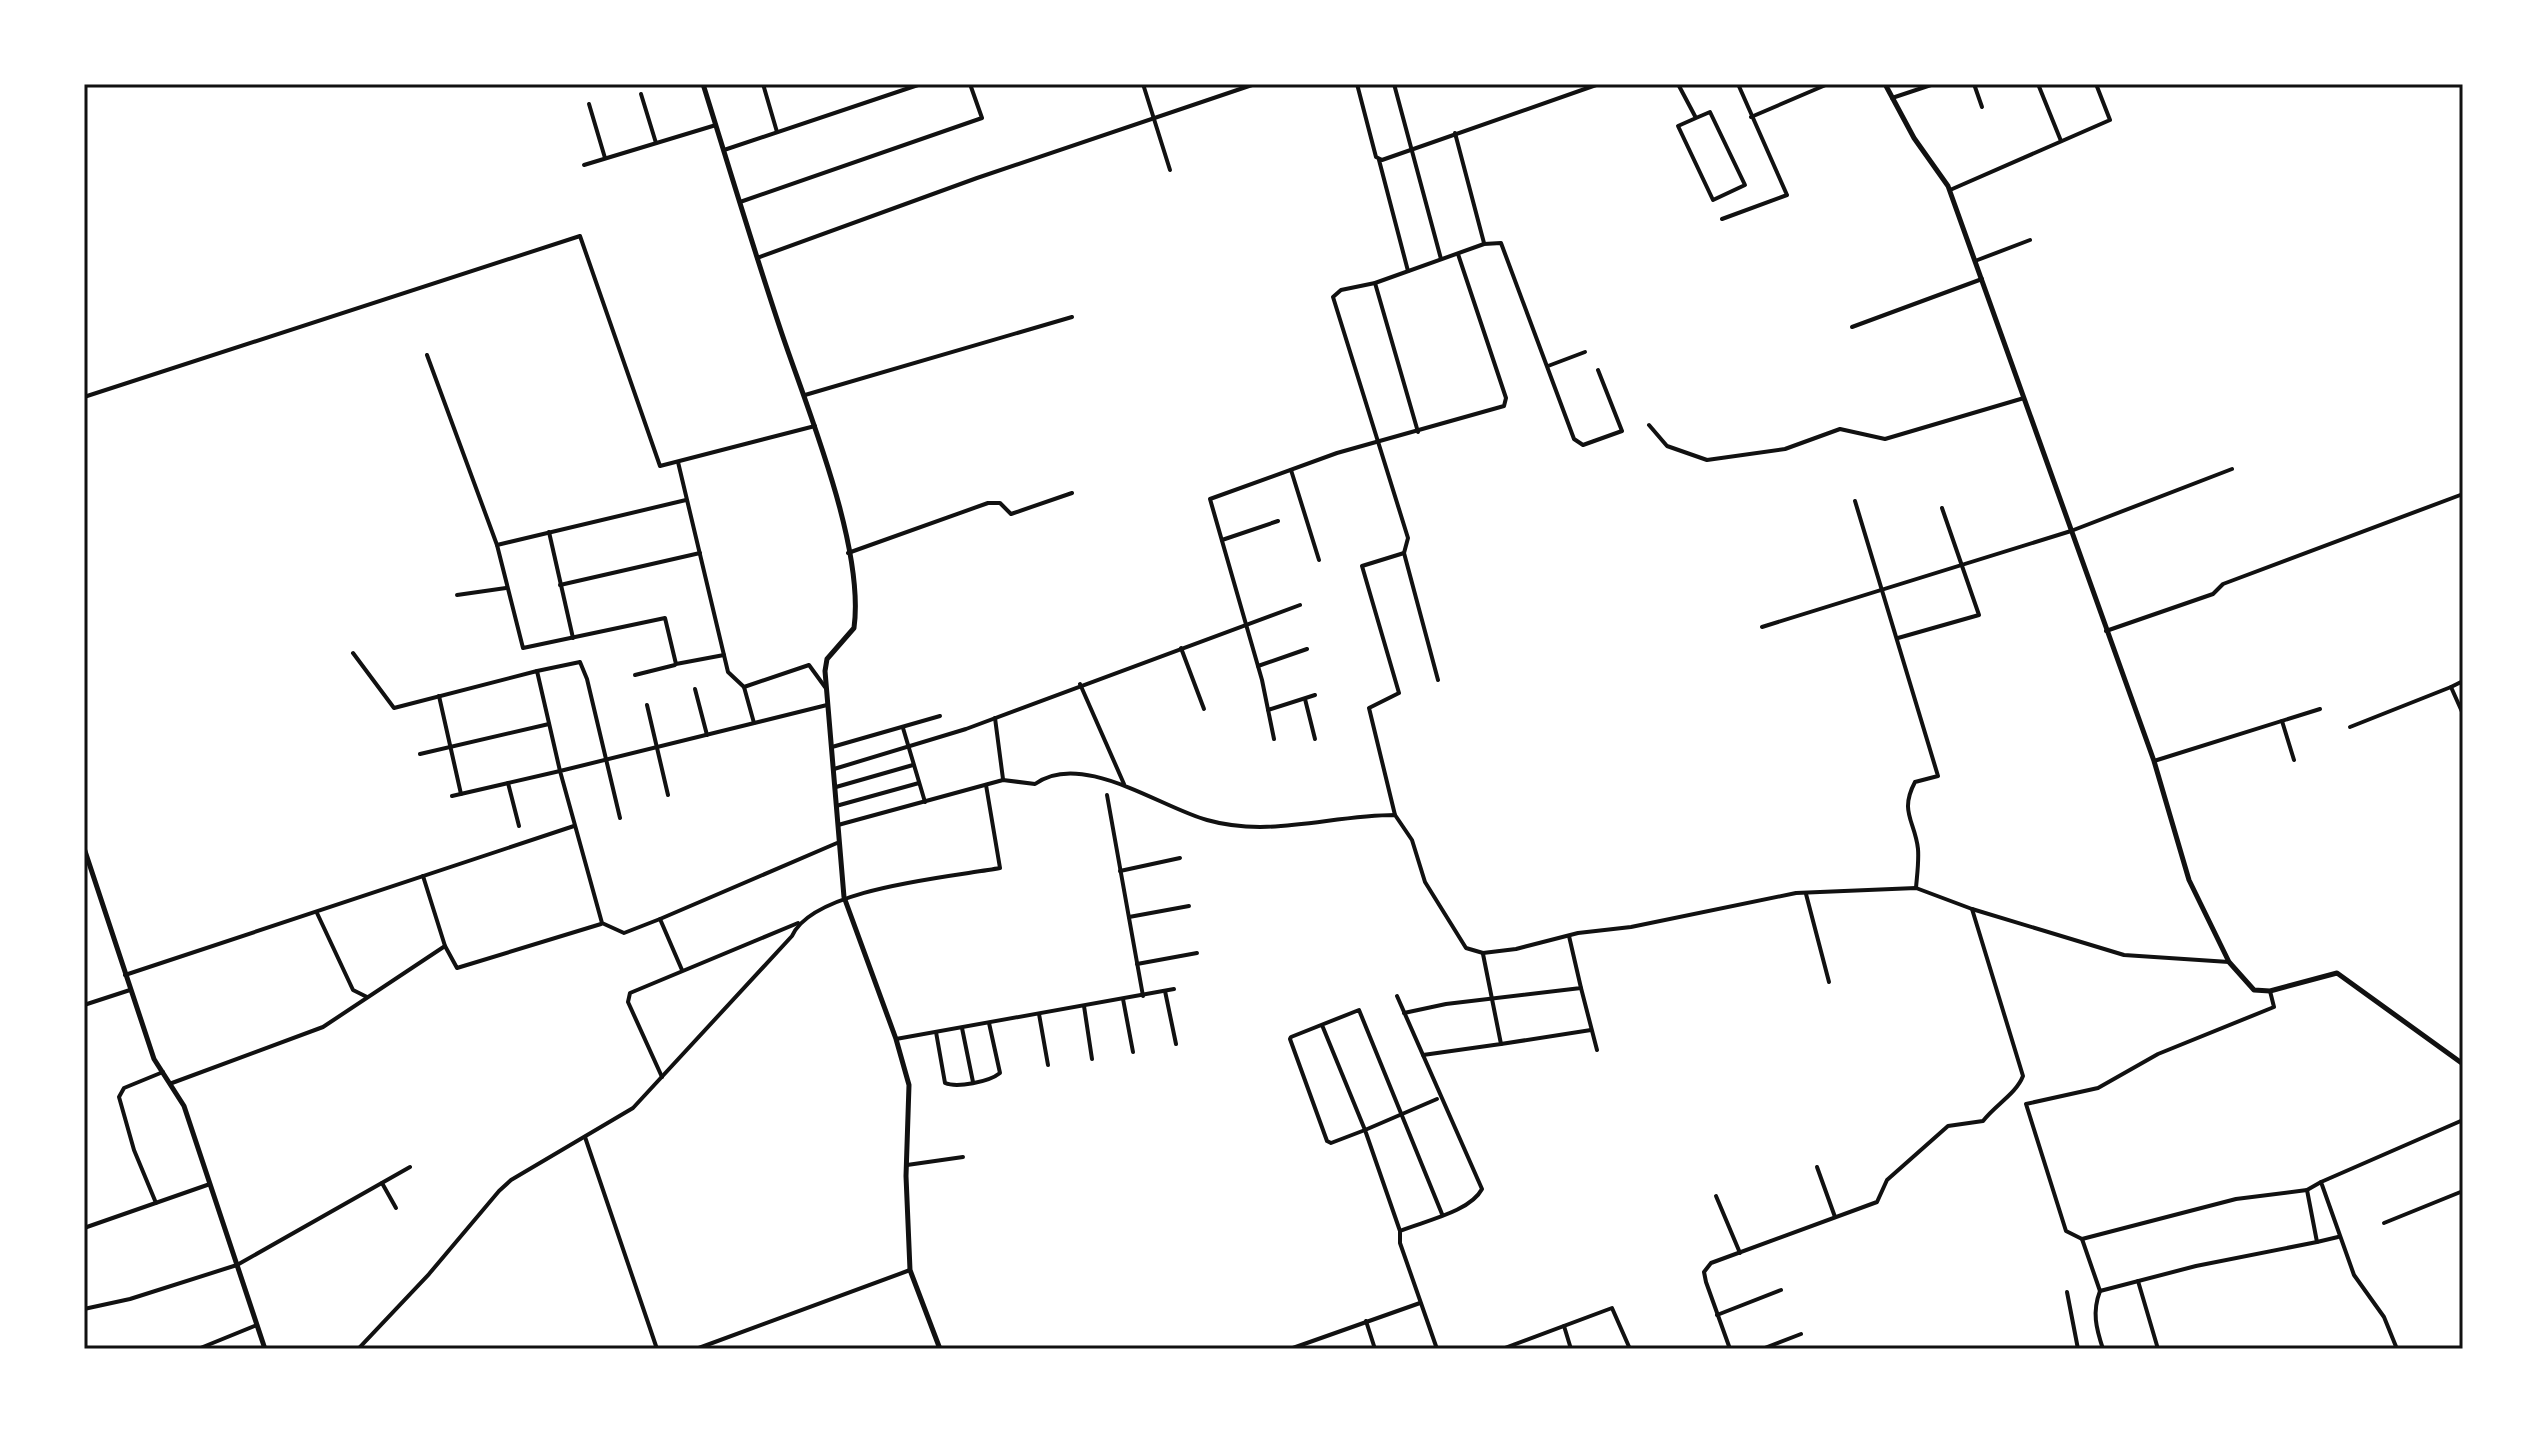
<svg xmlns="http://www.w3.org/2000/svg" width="2547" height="1433" viewBox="0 0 2547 1433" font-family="Barlow,sans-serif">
	<rect width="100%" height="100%" fill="#fff"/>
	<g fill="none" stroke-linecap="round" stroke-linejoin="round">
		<g stroke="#111" stroke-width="4">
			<path d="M763,84L777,132"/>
			<path d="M1143,84L1170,170"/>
			<path d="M1357,84L1376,157L1382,160L1599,84"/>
			<path d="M1394,84L1441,259"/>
			<path d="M1678,84L1696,118L1678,126L1713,200L1745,185L1710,112L1696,118"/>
			<path d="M1974,84L1982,107"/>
			<path d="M2038,84L2061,141"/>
			<path d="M641,94L656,143"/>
			<path d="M1892,98L1934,84"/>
			<path d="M589,104L605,158"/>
			<path d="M1751,117L1828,84"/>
			<path d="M1455,133L1484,243"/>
			<path d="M724,150L921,84"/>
			<path d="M1379,160L1408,271"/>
			<path d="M584,165L716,125"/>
			<path d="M1950,190L2110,120L2096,84"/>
			<path d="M740,202L982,118L970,84"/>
			<path d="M1722,219L1787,195L1738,84"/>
			<path d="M757,258L977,178L1255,84"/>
			<path d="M1975,261L2030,240"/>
			<path d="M1375,283L1418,432"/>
			<path d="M1852,327L1982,279"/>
			<path d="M427,355L497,545L523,648L665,618L676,664L724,655"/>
			<path d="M1548,366L1585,352"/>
			<path d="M805,395L1072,317"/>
			<path d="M84,397L580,236L660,466L815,426"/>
			<path d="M1649,425L1667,446L1707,460L1785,449L1840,429L1885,439L2024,398"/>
			<path d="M678,462L728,672L744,687L809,665L825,687"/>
			<path d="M1291,470L1319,560"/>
			<path d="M1855,501L1938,776L1915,782C1899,812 1915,821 1918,849C1919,862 1917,875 1916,888"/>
			<path d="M549,532L573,638"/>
			<path d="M1222,540L1278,521"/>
			<path d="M497,545L686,500"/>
			<path d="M848,553L988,503H1000L1011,514L1072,493"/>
			<path d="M560,585L700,553"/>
			<path d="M457,595L506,588"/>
			<path d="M1762,627L2071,531L2232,469"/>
			<path d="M2106,631L2213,594L2223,584L2463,494"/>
			<path d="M1898,638L1979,615L1942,508"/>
			<path d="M1181,648L1204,709"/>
			<path d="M353,653L394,708L537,671L560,771L452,796"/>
			<path d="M1258,666L1307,649"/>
			<path d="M537,671L580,662L587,679L620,818"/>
			<path d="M635,675L675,665"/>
			<path d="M1438,680L1404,553L1408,538L1333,297L1341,290L1375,283L1484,244L1501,243L1574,439L1583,445L1622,431L1598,370"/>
			<path d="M2463,681L2451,687L2463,714"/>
			<path d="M1080,684L1124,784"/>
			<path d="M744,687L754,723"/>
			<path d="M695,689L707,735"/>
			<path d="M439,696L461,794"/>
			<path d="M1305,699L1315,739"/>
			<path d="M647,705L668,795"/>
			<path d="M1268,710L1315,695"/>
			<path d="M995,718L1003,779"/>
			<path d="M2282,721L2294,760"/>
			<path d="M2350,727L2451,687"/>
			<path d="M903,728L925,802"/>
			<path d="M1274,739L1262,680L1210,499L1337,453L1504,406L1506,398L1458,254"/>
			<path d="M832,747L940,716"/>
			<path d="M420,754L549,724"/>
			<path d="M2154,761L2320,709"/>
			<path d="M834,769L966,729L1300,605"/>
			<path d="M508,783L519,826"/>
			<path d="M836,787L913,765"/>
			<path d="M1107,795L1143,996"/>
			<path d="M836,806L919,783"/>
			<path d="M1395,815L1369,708L1399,693L1362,566L1404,553"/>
			<path d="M838,825L1003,780L1035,784C1081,750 1160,807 1207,820C1270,838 1331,815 1395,815L1412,840L1425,882L1466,948L1483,953L1516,949L1578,933L1631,927L1796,893L1916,888L1972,909L2124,955L2229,962"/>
			<path d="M1120,871L1180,858"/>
			<path d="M423,876L445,946L457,968L601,924"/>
			<path d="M1806,894L1829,982"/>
			<path d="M317,913L353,990L367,997"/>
			<path d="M1129,917L1189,906"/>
			<path d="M660,919L624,933L602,923L560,771L827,705"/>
			<path d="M1137,964L1197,953"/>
			<path d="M682,970L660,919L837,843"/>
			<path d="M125,975L574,826"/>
			<path d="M1581,988L1597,1050"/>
			<path d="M1165,991L1176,1044"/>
			<path d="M1397,996L1482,1189C1470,1212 1424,1221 1400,1231V1243L1437,1349"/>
			<path d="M1123,999L1133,1052"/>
			<path d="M84,1005L130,990"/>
			<path d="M1084,1006L1092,1059"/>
			<path d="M1404,1013L1446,1004L1581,988L1569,936"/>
			<path d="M1039,1014L1048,1065"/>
			<path d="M1322,1025L1365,1130L1331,1143L1327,1141L1290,1039L1291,1037L1359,1010L1442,1214"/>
			<path d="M962,1028L973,1082"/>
			<path d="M936,1032L945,1083C957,1088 989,1082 1000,1073L989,1023"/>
			<path d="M896,1039L1174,989"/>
			<path d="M84,1041V1047"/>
			<path d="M1501,1044L1591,1030"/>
			<path d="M1423,1055L1501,1044L1483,954"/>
			<path d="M662,1077L628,1002L630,993L798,923"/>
			<path d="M172,1083L323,1027L445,946"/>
			<path d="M585,1137L657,1349"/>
			<path d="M907,1165L963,1157"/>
			<path d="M1817,1167L1835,1217"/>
			<path d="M382,1183L396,1208"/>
			<path d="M2307,1190L2317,1242L2196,1266L2100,1291L2082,1239L2236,1199Z"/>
			<path d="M2307,1190L2321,1182"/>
			<path d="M1716,1196L1740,1253"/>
			<path d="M156,1203L134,1150L119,1097L124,1088L163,1072"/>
			<path d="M2384,1223L2463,1191"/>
			<path d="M84,1228L210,1184"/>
			<path d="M1400,1231L1365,1130L1437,1099"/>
			<path d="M2082,1239L2066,1231L2026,1104L2098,1088L2158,1054L2274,1007L2270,991"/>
			<path d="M2317,1242L2338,1237"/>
			<path d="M2138,1281L2158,1349"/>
			<path d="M2100,1291C2092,1312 2096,1328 2103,1349"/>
			<path d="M2067,1292L2078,1349"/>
			<path d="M84,1309L130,1299L237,1265L410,1167"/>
			<path d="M1717,1315L1781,1290"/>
			<path d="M1366,1321L1375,1349"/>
			<path d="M1564,1326L1571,1349"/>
			<path d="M198,1349L257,1325"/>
			<path d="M358,1349L429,1274L499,1191L511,1180L633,1108L792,936C813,888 951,877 1000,868L986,785"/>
			<path d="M696,1349L910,1270"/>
			<path d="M1290,1349L1420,1303"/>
			<path d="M1502,1349L1612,1308L1630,1349"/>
			<path d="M1730,1349L1706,1282L1704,1272L1711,1263L1877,1202L1887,1180L1948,1126L1983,1121C1995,1105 2016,1094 2023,1076L1972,909"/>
			<path d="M1762,1349L1801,1334"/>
			<path d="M2397,1349L2384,1317L2354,1275L2321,1182L2463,1120"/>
		</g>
		<g stroke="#111" stroke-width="5">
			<path d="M703,84C729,167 754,251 782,334C808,411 865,548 854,628L827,659L825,671L844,897L896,1039L909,1085L906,1176L910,1270L940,1349"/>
			<path d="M1885,84L1914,138L1948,186L2154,761L2189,880L2229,962L2254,990L2270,991L2337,973L2463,1064"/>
		</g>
		<path stroke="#111" stroke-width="5" d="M84,848L154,1059L184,1106L265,1349"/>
	</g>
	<rect width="2547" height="1433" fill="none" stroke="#ffffff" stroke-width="172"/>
	<rect x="86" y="86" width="2375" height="1261" fill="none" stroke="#111" stroke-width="3"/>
</svg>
